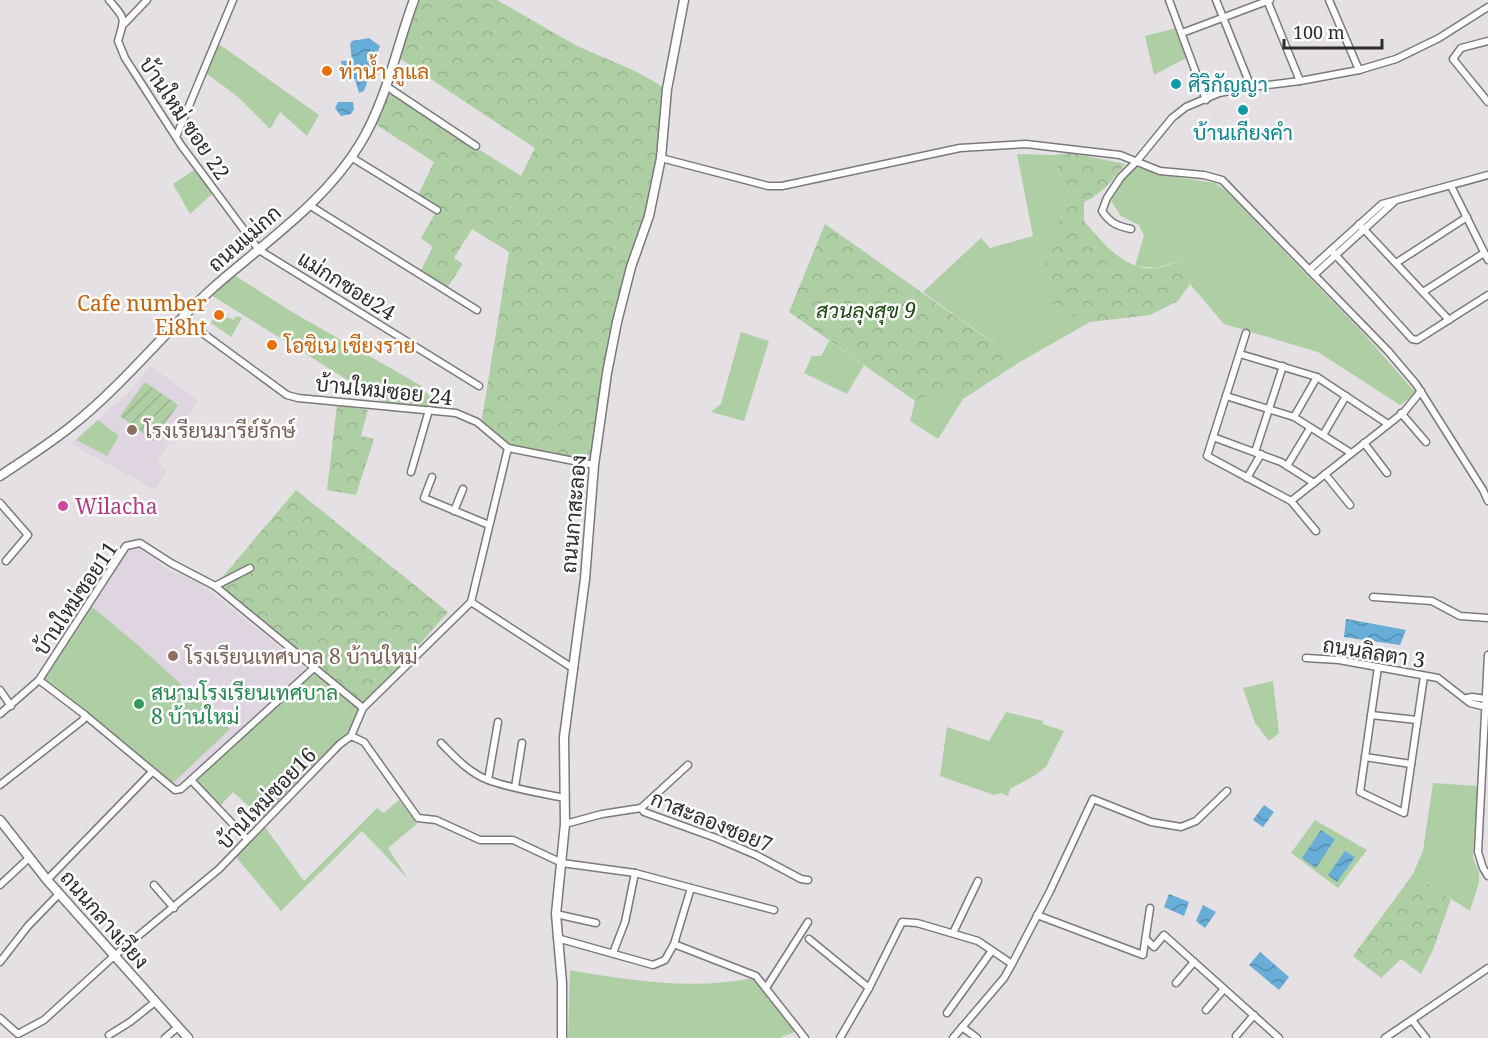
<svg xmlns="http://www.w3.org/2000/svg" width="1488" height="1038" viewBox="0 0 1488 1038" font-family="'Noto Serif',Sarabun,serif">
	<defs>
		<pattern id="forest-crowns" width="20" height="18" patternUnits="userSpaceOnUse" patternTransform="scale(1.5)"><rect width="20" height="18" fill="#aecfa4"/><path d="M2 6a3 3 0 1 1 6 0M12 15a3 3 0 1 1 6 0" fill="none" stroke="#96b28e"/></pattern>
		<pattern id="garden-furrows" width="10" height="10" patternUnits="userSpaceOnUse" patternTransform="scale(1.5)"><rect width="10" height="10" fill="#aecfa4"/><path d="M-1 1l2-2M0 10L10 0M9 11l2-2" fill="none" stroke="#96b28e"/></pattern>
		<pattern id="water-waves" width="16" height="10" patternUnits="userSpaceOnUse" patternTransform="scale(1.5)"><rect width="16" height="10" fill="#67add7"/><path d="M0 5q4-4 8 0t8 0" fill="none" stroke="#558daf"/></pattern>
	</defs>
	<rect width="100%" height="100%" fill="#e4e0e4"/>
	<g fill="#ded5e0">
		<path d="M150,366L198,400L157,461L167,471L155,490L71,444L132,389Z"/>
		<path d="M126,546L137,547L170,571L198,582L308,670L175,790L39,680Z"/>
	</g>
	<g fill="#aecfa4">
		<path d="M1177,28L1188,57L1154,75L1145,36Z"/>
		<path d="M216,42L319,115L307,136L280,112L270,129L237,96L204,72Z"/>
		<path d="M1017,154L1052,155L1067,190L1060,218L1066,313L1090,322L1020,362L923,292L981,238L990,248L1033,236Z"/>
		<path d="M1137,167L1156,174L1215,183L1226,191L1364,334L1416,393L1400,405L1318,352L1224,324L1190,284L1181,260L1157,268L1135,266L1144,236L1139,225L1121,216L1111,201L1119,185Z"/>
		<path d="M194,170L212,194L190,214L173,184Z"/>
		<path d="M231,273L292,312L420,385L443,412L391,407L208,293Z"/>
		<path d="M236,316L242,318L231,337L211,323L213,319L221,323L227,317L234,320Z"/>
		<path d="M741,332L769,341L744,421L711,412L721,404Z"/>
		<path d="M829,341L864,365L847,394L804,373L812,356H821Z"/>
		<path d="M944,391L963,399L938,439L910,421L915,401Z"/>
		<path d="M98,420L119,436L107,456L76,440Z"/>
		<path d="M92,607L139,646L230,729L172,784L45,679Z"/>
		<path d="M315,667L363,708L351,736L265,821L233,792L218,808L191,780Z"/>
		<path d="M1273,681L1279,733L1269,741L1255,723L1243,688Z"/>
		<path d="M1006,712L1043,721V724L1064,731L1046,767L1034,776L1010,789L1008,796L1001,793L994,795L940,776L947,727L989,741Z"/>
		<path d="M1433,783L1478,786L1473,858L1479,872V882L1470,911L1413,874L1423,851Z"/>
		<path d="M399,800L417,824L388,848L408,879L362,831L281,911L236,857L265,827L304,881L377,808L384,813Z"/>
		<path d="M1315,820L1367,850L1338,888L1291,853Z"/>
		<path d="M570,970C630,981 694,990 754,978L795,1032L779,1038H568Z"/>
	</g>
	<g fill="url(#forest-crowns)">
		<path d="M418,0H497L577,46L635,71L667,89L661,158L634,260L594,465L508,448L481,425L509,252L472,229L454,258L463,264L447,288L419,274L433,247L421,238L437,210L417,197L434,162L372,122L385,90L521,176L535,148L396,56Z"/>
		<path d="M1072,153L1125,164C1113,180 1103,193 1084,202V221C1102,242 1126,273 1158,268C1165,267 1173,263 1181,260L1190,284L1178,301L1150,315L1090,322L1066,313L1051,304L1044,278L1047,252L1060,218L1067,190L1052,155Z"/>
		<path d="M825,224L1020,362L963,399L944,391L915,401L789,312Z"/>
		<path d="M337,405L368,410L361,436L374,439L356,495L327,490Z"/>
		<path d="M296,490L448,612L363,708L215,586Z"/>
		<path d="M1413,874L1451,899L1433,950L1421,974L1401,959L1381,978L1353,956Z"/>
	</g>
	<path fill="url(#garden-furrows)" d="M145,382L178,405L153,441L120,416Z"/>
	<g fill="url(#water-waves)">
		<path d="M369,38L380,46L364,91L359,93L355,79L345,81L341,61L352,60L350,44L352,41Z"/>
		<path d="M338,102H353L354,109L351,114L341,116L335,108Z"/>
		<path d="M1346,619H1347L1406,630L1400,645L1344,637Z"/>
		<path d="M1264,805L1274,812L1263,827L1253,820Z"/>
		<path d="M1321,830L1335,839L1316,868L1302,858Z"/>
		<path d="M1345,851L1355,857L1337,882L1328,875Z"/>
		<path d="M1169,894L1189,902L1184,916L1164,907Z"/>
		<path d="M1203,905L1216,912L1205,928L1196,921Z"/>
		<path d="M1260,952L1289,977L1279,990L1249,965Z"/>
	</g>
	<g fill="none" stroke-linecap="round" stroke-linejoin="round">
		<defs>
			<g id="street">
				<path d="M109,0C126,20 125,17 118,41L125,58L181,145L259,250L479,386"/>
				<path d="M1169,0L1206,100"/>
				<path d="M1216,0L1251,87"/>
				<path d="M1267,0L1300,81"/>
				<path d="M1329,0L1359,70"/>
				<path d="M124,24L147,0"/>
				<path d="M1182,33L1270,0"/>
				<path d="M1488,41L1461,48L1453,59L1488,102"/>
				<path d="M386,86L476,146"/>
				<path d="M176,137L233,0"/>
				<path d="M351,157L437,210"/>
				<path d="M661,158L768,186H782L960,148L1026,144L1120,155L1160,171L1204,175L1222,180L1388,351L1416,384L1483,490L1488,501"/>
				<path d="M1451,186L1488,260"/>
				<path d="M309,205L477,310"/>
				<path d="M1359,224L1449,320"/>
				<path d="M1131,229C1117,226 1110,223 1102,211L1107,198L1121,177L1136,162L1172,118L1186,107L1219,93L1251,87L1300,81L1359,70L1396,59L1439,38L1488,7"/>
				<path d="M1331,250L1412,339L1417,340L1488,295"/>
				<path d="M1396,263L1467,217"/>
				<path d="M1309,270L1382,204L1488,175"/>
				<path d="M1314,275L1394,202"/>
				<path d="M1423,292L1484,253"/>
				<path d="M182,318L287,395L298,398L456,413L477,422L508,448L594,465"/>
				<path d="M1246,333L1207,456L1291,501L1316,531"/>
				<path d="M1240,354L1317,377L1388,424"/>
				<path d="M1226,396L1294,417L1351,453"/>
				<path d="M1401,413L1426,442"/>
				<path d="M1294,417L1317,377"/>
				<path d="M1323,435L1346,396"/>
				<path d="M1213,437L1281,462L1314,483"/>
				<path d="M1364,443L1387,473"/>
				<path d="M1255,452L1283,366"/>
				<path d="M1287,466L1310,428"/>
				<path d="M411,472L429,410"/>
				<path d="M1325,474L1350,505"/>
				<path d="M432,477L424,498L489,525"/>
				<path d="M1247,478L1261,454"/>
				<path d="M1291,501L1404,412L1421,391"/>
				<path d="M0,503L28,535L6,561"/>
				<path d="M454,511L463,489"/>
				<path d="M215,586L250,568"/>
				<path d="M1373,597L1432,601L1460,616L1488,618"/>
				<path d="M471,602L508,448"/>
				<path d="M1488,655L1478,852L1483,868L1488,876"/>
				<path d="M1306,658L1339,660L1438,678L1470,703L1486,707"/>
				<path d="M1378,667L1360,792L1404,813L1424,676"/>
				<path d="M0,690L11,706"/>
				<path d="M1467,698L1472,697L1486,699"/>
				<path d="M0,714L39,680L126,546L140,543L171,563L215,586L363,708"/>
				<path d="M85,715L175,790L181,789L315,667"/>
				<path d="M1371,715L1417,720"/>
				<path d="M351,736L363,708L471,602L574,669"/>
				<path d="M441,743C455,757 469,773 488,780C513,789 540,793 565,798"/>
				<path d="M1365,757L1411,764"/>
				<path d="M191,780L247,839"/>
				<path d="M488,780L498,722"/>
				<path d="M0,785L83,720L85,715L39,680"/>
				<path d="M515,787L522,743"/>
				<path d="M641,808L688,765"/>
				<path d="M565,824L602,814L641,808L644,812L716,838L756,855L801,879L808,880"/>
				<path d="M47,880L152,772"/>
				<path d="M0,885L29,858"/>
				<path d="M154,885L174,908"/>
				<path d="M691,888L774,910"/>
				<path d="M556,914L596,923"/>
				<path d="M1037,915L1143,955L1150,908"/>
				<path d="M953,933L978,881"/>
				<path d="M557,938L653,965L665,960L674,944"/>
				<path d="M809,939L869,988"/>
				<path d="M1148,941L1154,947L1164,935L1279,1038"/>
				<path d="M613,953L625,922L635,873"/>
				<path d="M0,962L28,926L59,894"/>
				<path d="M1176,983L1194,962"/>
				<path d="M766,988L808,922"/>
				<path d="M1206,1010L1224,989"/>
				<path d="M947,1013L991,952"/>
				<path d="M0,1018L18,1034L44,1020L114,956L219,869L340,744L351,736L364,742L418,818L436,820L480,840H513L562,863L635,873L691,888L674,944L756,976L805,1038"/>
				<path d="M1412,1020L1426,1038"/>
				<path d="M962,1027L977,1038"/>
				<path d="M109,1035L130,1022L155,1002"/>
				<path d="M1236,1036L1254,1015"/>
				<path d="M165,1038L178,1027"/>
				<path d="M840,1038L869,988L902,922L917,923L978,941L1012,964L1050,891L1093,799L1151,822L1181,827L1196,821L1227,791"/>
				<path d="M953,1038L1004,978L1012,964"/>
				<path d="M1385,1038L1488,968"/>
			</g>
			<g id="secondary">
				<path d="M0,476C25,459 51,443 74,424C125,383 166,330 214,287C264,243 325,202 360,144C387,100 396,48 414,0"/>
				<path d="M0,820L47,880L188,1038"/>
				<path d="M562,1038V983L556,914L565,824L564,737L585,579L594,465L607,373L617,322L631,267L649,216L661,158L667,89L684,0"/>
			</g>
		</defs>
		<use href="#street" stroke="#7c787c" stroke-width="9"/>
		<use href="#secondary" stroke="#7c787c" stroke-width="11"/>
		<use href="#street" stroke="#fff" stroke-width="6"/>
		<use href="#secondary" stroke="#fff" stroke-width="8"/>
	</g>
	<g fill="#e8710a" stroke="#fff" stroke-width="2">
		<circle cx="327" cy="71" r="6"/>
		<circle cx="219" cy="315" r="6"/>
		<circle cx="272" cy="345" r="6"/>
	</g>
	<g fill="#0f9aa8" stroke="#fff" stroke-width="2">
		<circle cx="1176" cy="84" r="6"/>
		<circle cx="1243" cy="110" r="6"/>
	</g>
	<g fill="#8d6e63" stroke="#fff" stroke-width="2">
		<circle cx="132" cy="430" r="6"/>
		<circle cx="173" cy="656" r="6"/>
	</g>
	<circle fill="#d1479c" stroke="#fff" stroke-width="2" cx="63" cy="506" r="6"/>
	<circle fill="#2e9e5b" stroke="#fff" stroke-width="2" cx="139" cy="704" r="6"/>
	<g text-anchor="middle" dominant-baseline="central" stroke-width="5" stroke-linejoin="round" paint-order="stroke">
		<g font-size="21" fill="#c56008" stroke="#fff" text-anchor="start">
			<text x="339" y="71">ท่าน้ำ ภูแล</text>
			<text x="207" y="303" text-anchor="end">Cafe number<tspan x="207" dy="24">Ei8ht</tspan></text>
			<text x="284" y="345">โอชิเน เชียงราย</text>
		</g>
		<g font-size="21" fill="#0d838f" stroke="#fff" text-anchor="start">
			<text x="1188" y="84">ศิริกัญญา</text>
			<text x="1243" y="132" text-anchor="middle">บ้านเกียงคำ</text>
		</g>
		<g font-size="21" fill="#2d2b2d" stroke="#fff">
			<text transform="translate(185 118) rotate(56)">บ้านใหม่ ซอย 22</text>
			<text transform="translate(244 238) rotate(-41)">ถนนแม่กก</text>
			<text transform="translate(347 285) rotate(32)">แม่กกซอย24</text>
			<text transform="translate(384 390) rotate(6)">บ้านใหม่ซอย 24</text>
			<text transform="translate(573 514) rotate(-85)">ถนนกาสะลอง</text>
			<text transform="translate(75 598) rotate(-56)">บ้านใหม่ซอย11</text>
			<text transform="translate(1374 652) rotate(9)">ถนนลิลตา 3</text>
			<text transform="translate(266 798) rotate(-46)">บ้านใหม่ซอย16</text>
			<text transform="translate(712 821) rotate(22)">กาสะลองซอย7</text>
			<text transform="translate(105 919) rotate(49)">ถนนกลางเวียง</text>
		</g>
		<g font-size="21" font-style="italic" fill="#1d460a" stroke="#fff">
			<text x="866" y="310">สวนลุงสุข 9</text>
		</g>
		<g font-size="21" fill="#785e54" stroke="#fff" text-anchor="start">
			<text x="144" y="430">โรงเรียนมารีย์รักษ์</text>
			<text x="185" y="656">โรงเรียนเทศบาล 8 บ้านใหม่</text>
		</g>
		<g font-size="21" fill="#b23c85" stroke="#fff" text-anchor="start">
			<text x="75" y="506">Wilacha</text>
		</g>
		<g font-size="21" fill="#27864d" stroke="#fff" text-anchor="start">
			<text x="151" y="692">สนามโรงเรียนเทศบาล<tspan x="151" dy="24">8 บ้านใหม่</tspan></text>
		</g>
	</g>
	<path d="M1284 39v9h98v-9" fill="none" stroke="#2d2b2d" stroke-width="3"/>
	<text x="1293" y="39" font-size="18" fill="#2d2b2d" stroke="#ffffff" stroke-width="4.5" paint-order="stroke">100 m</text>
</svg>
